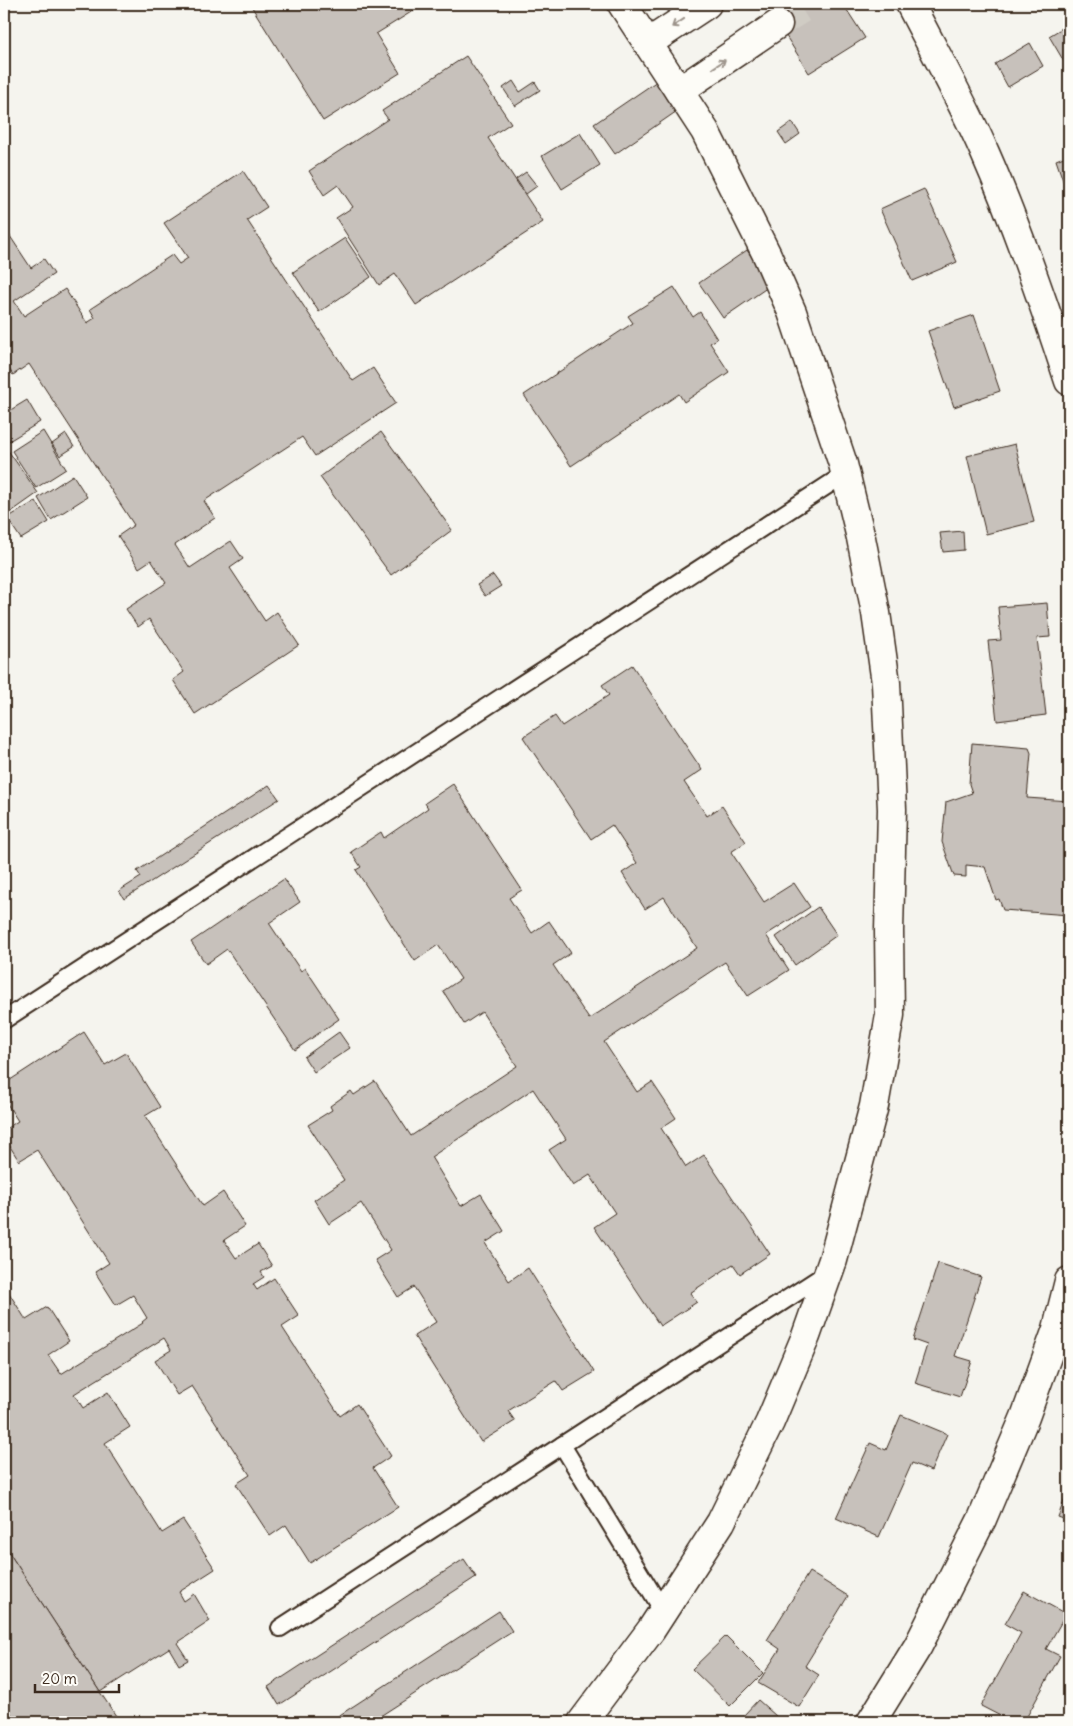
<svg xmlns="http://www.w3.org/2000/svg" width="1073" height="1726" viewBox="0 0 1073 1726" font-family="Delius,sans-serif">
	<rect width="100%" height="100%" fill="#f5f4ee"/>
	<filter id="ink" filterUnits="userSpaceOnUse"><feTurbulence type="fractalNoise" baseFrequency=".02" numOctaves="2"/><feDisplacementMap in="SourceGraphic" scale="10" xChannelSelector="R" yChannelSelector="G"/><feConvolveMatrix kernelMatrix="1 2 1 2 8 2 1 2 1" color-interpolation-filters="sRGB"/></filter>
	<g filter="url(#ink)">
		<g fill="#c7c1bb" stroke="#3b2a1e">
			<path d="M250,4H424L376,34L400,73L323,121Z"/>
			<path d="M766,4H843L865,38L809,73Z"/>
			<path d="M1069,24V70L1049,36Z"/>
			<path d="M1030,43L1043,66L1008,87L995,64Z"/>
			<path d="M466,56L511,123L488,138L543,222L416,305L395,274L379,285L336,218L353,207L338,185L324,195L309,171L388,119L382,111Z"/>
			<path d="M660,79L680,109L615,154L594,124Z"/>
			<path d="M513,81L520,92L535,82L540,90L515,106L503,88Z"/>
			<path d="M792,122L800,134L786,144L778,132Z"/>
			<path d="M580,133L600,165L562,189L542,156Z"/>
			<path d="M1069,155V198L1056,160Z"/>
			<path d="M243,171L267,207L247,220L353,381L373,368L396,403L315,456L302,437L204,501L215,518L175,545L190,568L231,541L243,559L230,568L265,621L277,612L299,645L195,714L173,680L184,672L149,619L138,627L126,609L166,583L151,560L139,568L118,536L134,525L29,364L13,375L4,361V227L31,268L44,259L54,274L14,301L24,316L65,289L87,323L95,318L90,309L172,255L179,264L188,258L164,223Z"/>
			<path d="M526,172L537,186L526,194L516,179Z"/>
			<path d="M924,189L957,262L912,281L880,209Z"/>
			<path d="M345,238L371,277L319,312L293,272Z"/>
			<path d="M747,250L771,285L723,318L699,283Z"/>
			<path d="M674,287L693,317L700,312L717,339L710,343L729,372L684,402L679,394L571,466L524,395L633,323L628,316Z"/>
			<path d="M974,315L1000,391L954,407L928,331Z"/>
			<path d="M27,400L40,422L4,444V414Z"/>
			<path d="M43,431L66,469L36,488L12,451Z"/>
			<path d="M381,432L452,530L391,575L320,477Z"/>
			<path d="M66,434L74,447L60,456L52,444Z"/>
			<path d="M1015,444L1034,522L986,534L967,456Z"/>
			<path d="M4,448L5,451L7,449L38,493L4,517Z"/>
			<path d="M73,475L87,497L51,520L38,498Z"/>
			<path d="M36,501L49,522L21,539L7,518Z"/>
			<path d="M963,531L964,550L943,552L940,533Z"/>
			<path d="M493,575L501,586L485,596L477,585Z"/>
			<path d="M1047,603L1050,637L1037,638L1046,715L997,721L988,641L1001,640L998,607Z"/>
			<path d="M632,665L702,770L684,782L707,816L722,806L746,842L731,852L764,902L794,883L810,907L766,935L789,970L748,996L725,962L604,1042L637,1092L652,1082L676,1118L661,1128L686,1167L704,1155L770,1254L740,1274L733,1264L690,1293L697,1302L660,1326L594,1227L615,1213L590,1175L573,1186L549,1150L566,1139L533,1089L431,1157L461,1206L481,1194L504,1231L485,1243L509,1281L528,1268L594,1372L563,1391L556,1381L508,1411L515,1421L481,1442L414,1336L436,1322L414,1287L398,1297L375,1260L391,1250L361,1203L329,1224L314,1200L344,1180L308,1125L332,1110L330,1106L351,1091L354,1095L375,1081L411,1136L517,1066L482,1012L464,1024L443,991L461,979L438,945L415,961L356,870L361,867L351,852L381,832L384,838L428,808L425,803L453,784L522,890L509,898L532,933L549,921L571,953L553,965L589,1019L697,948L664,897L645,909L622,873L637,863L612,825L591,839L523,737L555,716L562,726L609,695L602,685Z"/>
			<path d="M972,743L1029,748L1031,753L1027,798L1069,801V915L1003,910L999,899L996,900L985,867L966,865V877L954,876L942,842L946,802L972,793L969,784Z"/>
			<path d="M269,785L279,799L124,899L119,891L141,877L137,871Z"/>
			<path d="M284,879L300,902L269,923L301,971L305,968L339,1019L295,1050L227,949L206,964L191,942Z"/>
			<path d="M818,907L837,935L795,965L776,937Z"/>
			<path d="M84,1032L105,1065L126,1053L160,1107L145,1116L203,1206L223,1192L245,1226L224,1240L236,1258L258,1244L272,1266L261,1272L264,1277L253,1284L257,1290L274,1278L299,1316L282,1327L340,1416L357,1404L391,1456L373,1468L398,1507L310,1563L286,1525L270,1536L236,1484L250,1475L192,1386L177,1395L155,1360L171,1350L164,1338L74,1394L83,1408L108,1392L130,1427L105,1443L162,1533L183,1520L215,1569L179,1592L184,1601L194,1594L210,1621L177,1643L188,1660L179,1665L169,1648L100,1692L4,1545V1285L26,1320L47,1307L69,1341L48,1355L61,1374L143,1323L142,1322L147,1318L133,1295L116,1305L95,1272L109,1263L37,1150L19,1161L4,1137V1130L18,1121L4,1099V1084Z"/>
			<path d="M339,1032L350,1048L314,1072L304,1057Z"/>
			<path d="M938,1263L981,1277L955,1356L972,1361L960,1397L915,1383L927,1345L913,1340Z"/>
			<path d="M901,1415L947,1434L931,1471L912,1463L879,1537L836,1518L870,1443L886,1450Z"/>
			<path d="M1069,1487V1521L1058,1517Z"/>
			<path d="M4,1545L100,1692L120,1722H16L4,1703Z"/>
			<path d="M464,1559L476,1577L279,1705L268,1687Z"/>
			<path d="M809,1572L848,1596L805,1666L819,1675L799,1707L758,1683L780,1649L767,1640Z"/>
			<path d="M1024,1591L1066,1614L1046,1649L1060,1656L1024,1722H1012L981,1706L1021,1633L1005,1624Z"/>
			<path d="M499,1611L512,1631L371,1722H329Z"/>
			<path d="M726,1636L763,1673L730,1706L692,1669Z"/>
			<path d="M758,1700L776,1716L771,1722H751L744,1715Z"/>
		</g>
		<g fill="none" stroke-linecap="round" stroke-linejoin="round">
			<path stroke="#d0ccc4" stroke-width="28" stroke-dasharray="28 14" stroke-linecap="butt" d="M778,24L810,4"/>
			<defs>
				<g id="lane">
					<path d="M4,1020L845,474"/>
					<path d="M562,1445L663,1611"/>
					<path d="M280,1628L827,1273"/>
				</g>
				<g id="street">
					<path d="M910,4C935,53 963,102 985,153C1018,228 1044,304 1069,381"/>
					<path d="M648,43L707,4"/>
					<path d="M679,91L778,24"/>
					<path d="M582,1722L651,1630L721,1522L770,1422L806,1336L833,1260L874,1106L890,1015L889,931L892,809L886,683L876,613L861,538L843,464L792,312L767,255L705,131L622,4"/>
					<path d="M871,1722L918,1646L982,1519L1025,1417L1057,1329L1069,1281"/>
				</g>
			</defs>
			<use href="#lane" stroke="#3b2a1e" stroke-width="20"/>
			<use href="#street" stroke="#3b2a1e" stroke-width="31"/>
			<use href="#lane" stroke="#fdfcf7" stroke-width="16"/>
			<use href="#street" stroke="#fdfcf7" stroke-width="28"/>
		</g>
		<defs><path id="oneway-shaft" d="M-6 0H5M1.5-3L5.5 0L1.5 3" fill="none" stroke-width="1.6" stroke-linecap="round" stroke-linejoin="round" transform="scale(1.25)"/></defs>
		<g stroke="#9c938a">
			<use href="#oneway-shaft" transform="translate(678 23) rotate(146)"/>
			<use href="#oneway-shaft" transform="translate(719 64) rotate(-34)"/>
		</g>
	</g>
	<rect width="1073" height="1726" fill="none" stroke="#fdfcf7" stroke-width="20"/>
	<rect x="10" y="10" width="1053" height="1706" fill="none" stroke="#3b2a1e" stroke-width="2" filter="url(#ink)"/>
	<path d="M35 1684v8h84v-8" fill="none" stroke="#3b2a1e" stroke-width="2.5"/>
	<text x="42" y="1684" font-size="15" fill="#3b2a1e" stroke="#fdfcf7" stroke-width="4" paint-order="stroke">20 m</text>
</svg>
